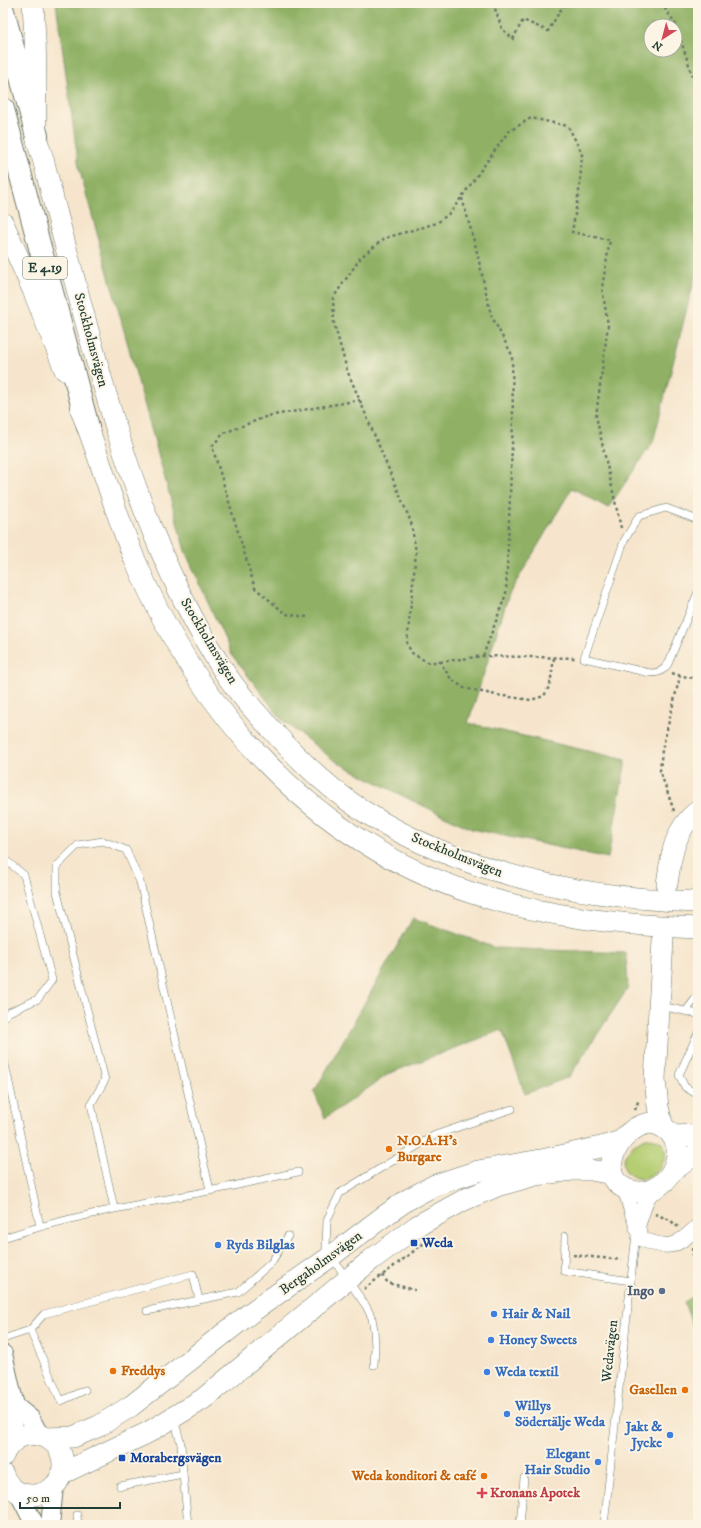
<svg xmlns="http://www.w3.org/2000/svg" width="701" height="1528" viewBox="0 0 701 1528" font-family="'IM FELL DW Pica',serif">
	<rect width="100%" height="100%" fill="#fcf5e5"/>
	<filter id="ink" filterUnits="userSpaceOnUse"><feTurbulence type="fractalNoise" baseFrequency=".025" numOctaves="2"/><feDisplacementMap in="SourceGraphic" scale="8" xChannelSelector="R" yChannelSelector="G"/><feConvolveMatrix kernelMatrix="1 2 1 2 8 2 1 2 1" color-interpolation-filters="sRGB"/></filter>
	<filter id="wash" filterUnits="userSpaceOnUse"><feTurbulence type="fractalNoise" baseFrequency=".012" numOctaves="4" result="noise"/><feDisplacementMap in="SourceGraphic" scale="16" xChannelSelector="R" yChannelSelector="G"/><feGaussianBlur stdDeviation="0.9" result="paint"/><feColorMatrix in="noise" values="0 0 0 0 0 0 0 0 0 0 0 0 0 0 0 0 0 1.4 0 .05"/><feComposite in="paint" operator="in"/></filter>
	<g filter="url(#wash)">
		<rect width="100%" height="100%" fill="#f6e5cc"/>
		<path fill="#b5ce73" stroke="#6a8654" d="M646,1138C686,1138 656,1191 632,1176C612,1164 631,1143 646,1138Z"/>
		<g fill="#90b165" stroke="#58774c" fill-rule="evenodd">
			<path d="M56,3H698V265L653,442L608,508L572,488L509,594L468,723L626,760L608,858L472,829L409,799L335,761L283,721L232,655L185,551L79,168ZM651,26H675V50H651Z"/>
			<path d="M413,918L496,948L626,953L628,988L569,1077L525,1094L502,1030L390,1073L325,1118L314,1092Z"/>
			<path d="M698,1294V1341L684,1302Z"/>
		</g>
	</g>
	<g filter="url(#ink)">
		<g fill="none" stroke-linecap="round" stroke-linejoin="round">
			<defs>
				<g id="service">
					<path d="M698,520L666,508L639,516L624,541L584,658L650,673C659,673 663,671 668,664L698,592"/>
					<path d="M3,858L24,875L52,980L38,999L9,1012L3,1018"/>
					<path d="M661,1006L698,1014"/>
					<path d="M686,1011L698,995"/>
					<path d="M698,1033L679,1075L685,1087L698,1095"/>
					<path d="M3,1055L40,1226"/>
					<path d="M114,1208L91,1104L105,1080L57,892V866L78,845L103,841L126,850L140,882L210,1190"/>
					<path d="M565,1236L564,1271L631,1281"/>
					<path d="M3,1238C70,1216 139,1204 209,1191C239,1185 268,1178 298,1172"/>
					<path d="M147,1311L199,1300"/>
					<path d="M30,1330L44,1314L193,1274L199,1300L238,1292L271,1263L288,1236"/>
					<path d="M3,1339L30,1330L61,1401L85,1390"/>
					<path d="M374,1365L375,1347L374,1330L372,1318L366,1306L326,1249L327,1220L340,1193L435,1135L512,1109"/>
					<path d="M183,1474L188,1525"/>
					<path d="M120,1486L183,1474L181,1444L174,1419"/>
					<path d="M77,1515L78,1525"/>
					<path d="M520,1525L524,1478"/>
					<path d="M604,1525L636,1234"/>
				</g>
				<g id="minor">
					<path d="M625,1188L632,1213L642,1239C670,1251 677,1246 698,1226"/>
					<path d="M637,1228L646,1201L652,1190"/>
				</g>
				<g id="tertiary">
					<path d="M3,1354L15,1406L12,1442"/>
					<path d="M15,1406L30,1418L39,1434"/>
					<path d="M18,1492L35,1525"/>
					<path d="M50,1525L54,1487"/>
				</g>
				<g id="secondary">
					<path d="M33,3C35,30 36,57 36,85C36,101 35,119 36,135C37,143 41,152 43,159C48,178 52,196 57,214C72,271 87,328 103,384C132,485 168,585 225,673C239,694 256,713 273,731C301,762 332,792 368,814C467,875 582,898 698,902"/>
					<path d="M3,223L33,290L65,370"/>
					<path d="M81,410C101,459 114,511 135,560C199,712 312,841 472,893C545,917 622,925 698,928"/>
					<path d="M667,884C671,856 674,829 698,811"/>
					<path d="M651,1123C700,1133 672,1201 632,1191C590,1180 620,1125 651,1123Z"/>
					<path d="M663,1127L658,1107L655,1079L663,940"/>
					<path d="M673,1136L698,1135"/>
					<path d="M674,1170L698,1152"/>
					<path d="M46,1438L73,1437L99,1426L131,1406L253,1311L330,1257L380,1219L407,1200L435,1185L478,1171L546,1159L601,1147L621,1141"/>
					<path d="M3,1456C17,1421 64,1432 63,1466C61,1500 13,1506 3,1474"/>
					<path d="M61,1474L149,1432L203,1399L371,1260L417,1226L464,1200L497,1186L536,1175L572,1170H591L612,1174"/>
				</g>
				<g id="motorway">
					<path d="M3,11L37,136"/>
					<path d="M3,109L88,427"/>
				</g>
			</defs>
			<use href="#service" stroke="#6a7869" stroke-width="8"/>
			<use href="#minor" stroke="#6a7869" stroke-width="16"/>
			<use href="#tertiary" stroke="#6a7869" stroke-width="20"/>
			<use href="#secondary" stroke="#6a7869" stroke-width="22"/>
			<use href="#motorway" stroke="#6a7869" stroke-width="24"/>
			<g stroke="#6a7869" stroke-width="2.5" stroke-dasharray="3 3" stroke-linecap="butt">
				<path d="M493,3L502,29L513,39L523,20L548,31L563,6L572,3"/>
				<path d="M661,3L675,23L694,80L698,83"/>
				<path d="M462,198L476,248L491,315L512,355L513,420L506,594L483,656"/>
				<path d="M307,617L286,614L255,588L212,446L224,433L268,416L360,400"/>
				<path d="M554,658L550,685L544,696L531,700L496,695L464,688L451,679L440,662H427L412,653L407,644L416,552L411,522L347,370L334,323L333,298L361,257L385,238L437,223L451,212L508,132L531,118L568,126L582,153L580,185L572,232L610,240L602,288L608,325L596,416L621,528"/>
				<path d="M440,662L483,656L575,658"/>
				<path d="M672,673C681,677 689,676 698,680"/>
				<path d="M674,811L660,771L662,750L680,676"/>
				<path d="M635,1110L639,1099"/>
				<path d="M655,1214L670,1220L678,1227"/>
				<path d="M692,1248L696,1286L698,1328"/>
				<path d="M573,1255L622,1260"/>
				<path d="M382,1275L388,1283L415,1290"/>
				<path d="M364,1289L427,1241"/>
			</g>
			<use href="#service" stroke="#fff" stroke-width="7"/>
			<use href="#minor" stroke="#fff" stroke-width="15"/>
			<use href="#tertiary" stroke="#fff" stroke-width="18"/>
			<use href="#secondary" stroke="#fff" stroke-width="21"/>
			<use href="#motorway" stroke="#fff" stroke-width="22"/>
		</g>
	</g>
	<g fill="#e8710a" stroke="#fcf5e5" stroke-width="1.5">
		<circle cx="389" cy="1149" r="4"/>
		<circle cx="113" cy="1371" r="4"/>
		<circle cx="685" cy="1390" r="4"/>
		<circle cx="484" cy="1476" r="4"/>
	</g>
	<g fill="#1a4fb4" stroke="#fcf5e5" stroke-width="1.5">
		<rect x="410" y="1239" width="8" height="8" rx="2"/>
		<rect x="118" y="1454" width="8" height="8" rx="2"/>
	</g>
	<g fill="#3f7fe0" stroke="#fcf5e5" stroke-width="1.5">
		<circle cx="218" cy="1245" r="4"/>
		<circle cx="494" cy="1314" r="4"/>
		<circle cx="491" cy="1340" r="4"/>
		<circle cx="487" cy="1372" r="4"/>
		<circle cx="507" cy="1414" r="4"/>
		<circle cx="670" cy="1435" r="4"/>
		<circle cx="598" cy="1462" r="4"/>
	</g>
	<circle fill="#5c6f8a" stroke="#fcf5e5" stroke-width="1.5" cx="662" cy="1291" r="4"/>
	<path fill="#e0444e" stroke="#fcf5e5" stroke-width="1.5" d="M480 1487h4v4h4v4h-4v4h-4v-4h-4v-4h4z"/>
	<g text-anchor="middle" dominant-baseline="central" stroke-width="4" stroke-linejoin="round" paint-order="stroke">
		<rect fill="#fcf5e5" stroke="#617469" stroke-width="1" x="23" y="257" width="44" height="22" rx="3"/>
		<g font-size="13" font-weight="bold" fill="#1f3d34">
			<text x="45" y="268">E 4.19</text>
		</g>
		<g font-size="14" fill="#1f3d34" stroke="#fcf5e5">
			<text transform="translate(91 340) rotate(75)">Stockholmsvägen</text>
			<text transform="translate(209 641) rotate(59)">Stockholmsvägen</text>
			<text transform="translate(457 855) rotate(22)">Stockholmsvägen</text>
			<text transform="translate(321 1263) rotate(-36)">Bergaholmsvägen</text>
			<text transform="translate(610 1351) rotate(-84)">Wedavägen</text>
		</g>
		<g font-size="14" font-weight="bold" fill="#c56008" stroke="#fcf5e5" text-anchor="start">
			<text x="397" y="1141">N.O.A.H’s<tspan x="397" dy="16">Burgare</tspan></text>
			<text x="121" y="1371">Freddys</text>
			<text x="677" y="1390" text-anchor="end">Gasellen</text>
			<text x="476" y="1476" text-anchor="end">Weda konditori &amp; café</text>
		</g>
		<g font-size="14" font-weight="bold" fill="#164399" stroke="#fcf5e5" text-anchor="start">
			<text x="422" y="1243">Weda</text>
			<text x="130" y="1458">Morabergsvägen</text>
		</g>
		<g font-size="14" font-weight="bold" fill="#366cbe" stroke="#fcf5e5" text-anchor="start">
			<text x="226" y="1245">Ryds Bilglas</text>
			<text x="502" y="1314">Hair &amp; Nail</text>
			<text x="499" y="1340">Honey Sweets</text>
			<text x="495" y="1372">Weda textil</text>
			<text x="515" y="1406">Willys<tspan x="515" dy="16">Södertälje Weda</tspan></text>
			<text x="662" y="1427" text-anchor="end">Jakt &amp;<tspan x="662" dy="16">Jycke</tspan></text>
			<text x="590" y="1454" text-anchor="end">Elegant<tspan x="590" dy="16">Hair Studio</tspan></text>
		</g>
		<g font-size="14" font-weight="bold" fill="#4e5e75" stroke="#fcf5e5" text-anchor="end">
			<text x="654" y="1291">Ingo</text>
		</g>
		<g font-size="14" font-weight="bold" fill="#be3a42" stroke="#fcf5e5" text-anchor="start">
			<text x="490" y="1493">Kronans Apotek</text>
		</g>
	</g>
	<rect width="701" height="1528" fill="none" stroke="#fcf5e5" stroke-width="16"/>
	<g transform="translate(663 38) rotate(216)"><circle r="19" fill="#fcf5e5" stroke="#a4ab9e"/>
	<path d="M0-3L7 15L0 10L-7 15Z" fill="#d1495b"/>
	<text y="-6" font-size="11" font-weight="bold" text-anchor="middle" fill="#1f3d34">N</text>
	</g>
	<path d="M20 1502v6h100v-6" fill="none" stroke="#1f3d34" stroke-width="2"/>
	<text x="26" y="1502" font-size="12" fill="#1f3d34" stroke="#fcf5e5" stroke-width="3" paint-order="stroke">50 m</text>
</svg>
